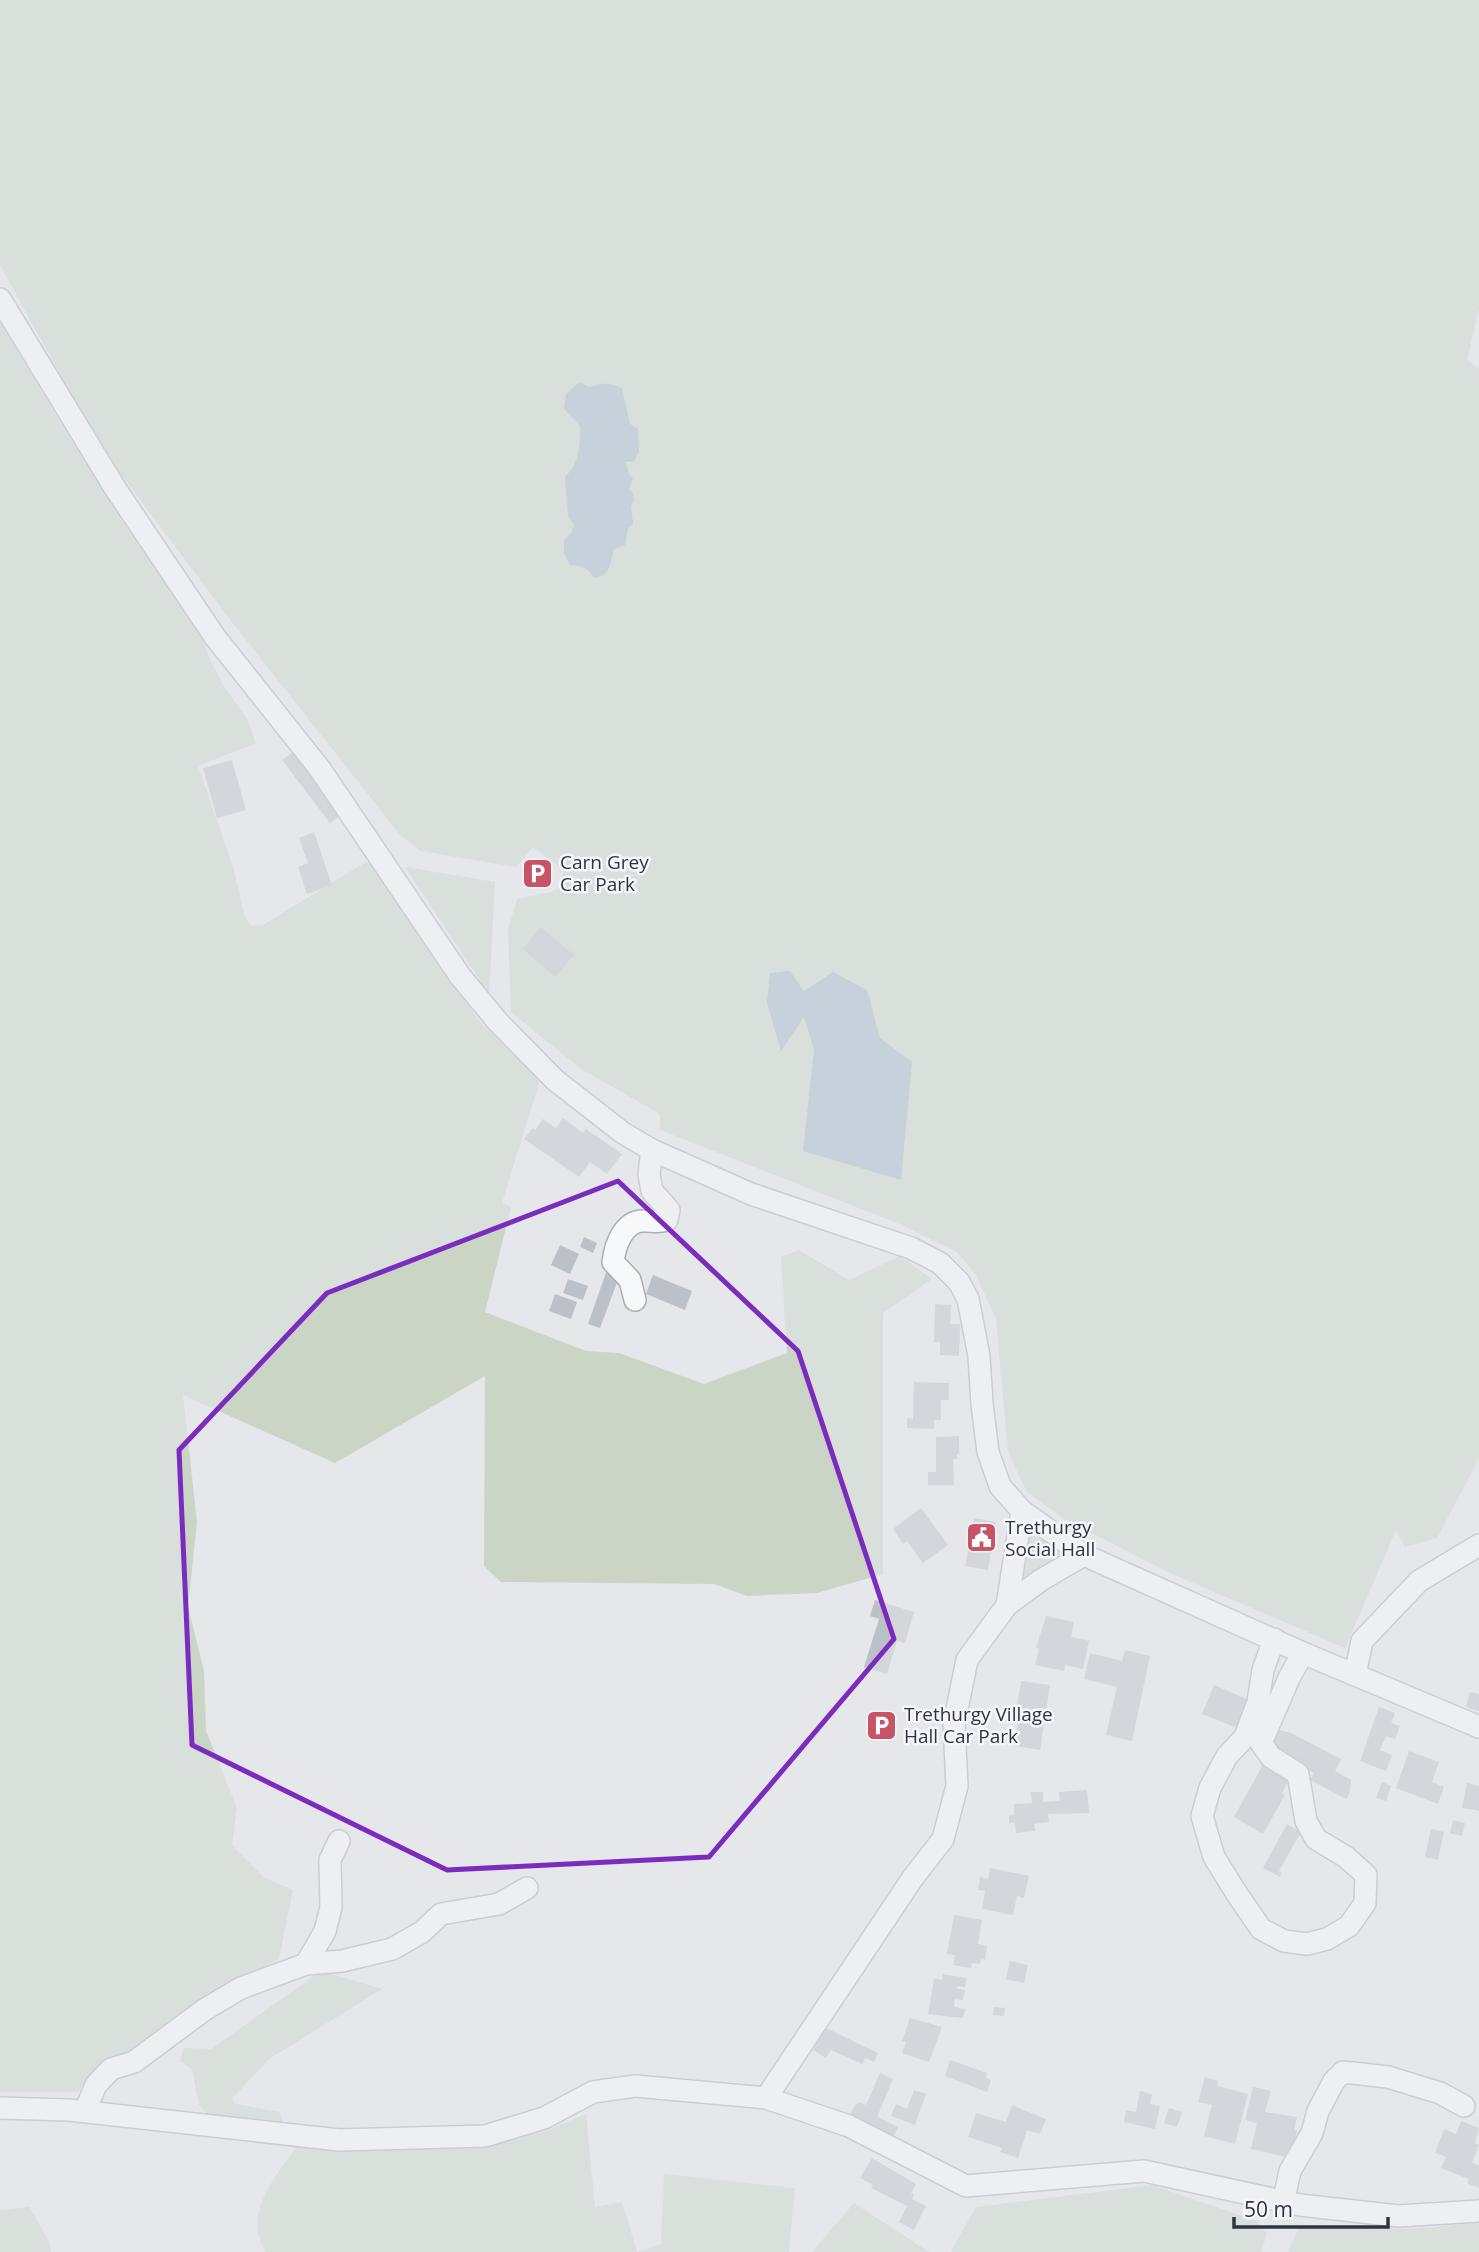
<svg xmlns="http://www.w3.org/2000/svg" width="1479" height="2252" viewBox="0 0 1479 2252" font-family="'Open Sans',sans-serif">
	<rect width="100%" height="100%" fill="#e5e7eb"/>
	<g fill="#cad5c6">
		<path d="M0,0H1479V308L1467,360L1479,369V1459L1437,1538L1405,1547L1396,1530L1345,1648L1170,1573L1066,1520L1027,1492L1008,1452L996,1319L976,1275L957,1252L897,1223L660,1130V1114L581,1069L511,1012L508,930L517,899L551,892L560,887L564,870L533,847L516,867L421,851L401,836L235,626L113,464L81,413L0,265Z"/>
		<path d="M0,322L60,422L131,534L199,631L208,655L223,685L247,719L256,743L198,766L233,867L245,917L252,926L263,925L366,862L372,864L422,941L481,1023L540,1080L502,1203L511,1207L485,1312L586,1351L619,1353L704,1384L787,1353L781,1257L799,1250L849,1280L900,1256L932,1279L883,1313V1574L817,1593L747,1596L714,1584L501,1582L484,1566L485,1376L335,1463L183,1395L197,1522L188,1606L204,1671L206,1731L237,1808L232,1845L265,1878L293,1890L279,1959L233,1984L128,2056L103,2061L78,2092H0Z"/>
		<path d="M405,867L495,882L489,994Z"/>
		<path d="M1028,1532L1065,1554L1022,1582Z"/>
		<path d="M321,1971L382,1989L269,2059L232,2099L236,2104L279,2112L283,2122L212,2120L199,2105L192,2069L180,2061L184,2048L211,2049Z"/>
		<path d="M586,2114L595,2207L622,2202L637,2252L661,2244L664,2174L795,2188L789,2252H266C242,2215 275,2176 297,2147L368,2150L490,2143L540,2133Z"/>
		<path d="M1152,2185L1257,2221L1267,2234L1261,2252H951L976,2207Z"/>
		<path d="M854,2203L929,2252H812Z"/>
		<path d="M29,2207L49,2241L51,2252H0V2210Z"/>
		<path d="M1479,2223V2252H1288L1300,2226L1409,2229Z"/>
	</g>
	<g fill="#a3b5c8">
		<path d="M580,382L589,387C603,383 608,382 622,388L630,424L638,429L639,452L634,461L625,462L630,476L633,478L629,489L633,494L634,501L631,506L633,524L628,528L625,545L614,549C611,562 609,578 594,578C588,567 582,566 570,565L564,553V540L572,532L574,525L568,516L565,477C580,463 580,446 580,426L564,409L566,394Z"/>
		<path d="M790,971L804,991L833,972L867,990L880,1038L912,1062L901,1180L803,1151L814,1049L804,1017L781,1051L767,1003L770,973Z"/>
	</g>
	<g fill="#bcc1c8">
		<path d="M296,750L343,814L330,823L282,760Z"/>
		<path d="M232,760L246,810L217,818L203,768Z"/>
		<path d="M314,832L332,885L307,894L298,867L308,863L299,838Z"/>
		<path d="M541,927L574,955L555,977L523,949Z"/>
		<path d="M563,1118L583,1133L586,1129L622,1154L607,1174L590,1162L579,1177L524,1139L533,1128L535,1130L543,1119L556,1128Z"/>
		<path d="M584,1237L597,1243L593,1253L580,1247Z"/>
		<path d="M560,1245L579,1254L570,1274L551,1265Z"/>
		<path d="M608,1267L621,1272L600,1328L588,1324Z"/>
		<path d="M653,1275L692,1291L685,1310L646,1294Z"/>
		<path d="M568,1279L588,1286L583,1300L563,1293Z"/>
		<path d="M555,1294L577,1302L571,1319L549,1311Z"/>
		<path d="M935,1304L951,1305L950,1324H960L959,1356L940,1355V1342H934Z"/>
		<path d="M914,1382L949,1383V1400H941V1420H934V1429L907,1428V1418L913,1419Z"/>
		<path d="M959,1436V1454H957V1459H953L954,1485H928V1472H936V1437Z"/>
		<path d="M921,1508L948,1545L923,1563L907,1541L903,1544L893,1529Z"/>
		<path d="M974,1518L996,1522L988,1570L965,1566Z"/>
		<path d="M875,1600L914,1612L905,1643L897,1641L887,1674L864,1667L879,1619L870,1616Z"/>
		<path d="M1046,1616L1074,1622L1071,1637L1089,1641L1083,1669L1065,1665L1064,1671L1035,1665L1039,1649L1036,1648Z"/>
		<path d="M1125,1650L1150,1656L1132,1741L1106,1735L1117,1687L1084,1679L1090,1653L1122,1661Z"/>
		<path d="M1021,1681L1050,1685L1040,1750L1015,1746L1018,1718H1015Z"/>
		<path d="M1214,1685L1251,1701L1240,1729L1202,1714Z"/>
		<path d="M1470,1692L1479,1694V1711L1466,1707Z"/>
		<path d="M1379,1707L1395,1713L1391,1723L1400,1726L1395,1739L1386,1736L1380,1750L1392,1755L1386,1771L1360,1761Z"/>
		<path d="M1276,1729L1291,1733L1341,1759L1335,1771L1351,1780L1350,1792L1346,1799L1310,1780L1314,1773L1279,1755L1270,1740Z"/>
		<path d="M1409,1751L1439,1762L1432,1782L1444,1787L1438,1804L1396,1788Z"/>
		<path d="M1265,1761L1291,1776L1282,1793L1285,1795L1263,1834L1234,1817Z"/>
		<path d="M1382,1782L1391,1786L1386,1801L1376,1798Z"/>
		<path d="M1467,1783L1479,1786V1811L1462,1808Z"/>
		<path d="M1087,1790L1089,1813L1048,1814L1049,1822L1034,1824L1035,1831L1016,1833L1015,1823H1009V1816L1014,1815V1804L1032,1803L1031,1792H1043V1802L1060,1801L1059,1792Z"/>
		<path d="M1453,1820L1465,1823L1462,1836L1450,1833Z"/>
		<path d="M1287,1824L1301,1832L1279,1871L1282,1873L1280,1877L1263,1868Z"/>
		<path d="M1431,1829L1444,1832L1438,1860L1425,1857Z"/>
		<path d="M990,1868L1029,1876L1024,1898L1017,1896L1013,1915L982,1909L985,1891L978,1890L980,1877L988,1879Z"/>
		<path d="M954,1915L982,1920L978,1944L987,1946L985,1960L981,1959L980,1964L972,1963L971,1968L953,1965L955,1955L947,1954Z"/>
		<path d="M1010,1961L1028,1965L1024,1983L1006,1979Z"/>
		<path d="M943,1974L967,1978L965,1987L958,1986L957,1989L965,1990L963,2000L955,1999L954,2007L965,2009L963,2018L928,2014L934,1979L942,1980Z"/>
		<path d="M994,2007L1005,2008L1004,2016L993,2015Z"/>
		<path d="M910,2018L942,2027L929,2062L902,2053L906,2042L902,2041Z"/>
		<path d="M826,2028L878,2053L874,2062L865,2058L862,2064L831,2050L826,2058L813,2050Z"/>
		<path d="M950,2060L987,2073L986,2078L991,2080L987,2092L945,2076Z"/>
		<path d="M880,2073L893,2079L877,2117L898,2127L892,2141L849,2117L855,2105L860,2102L866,2105Z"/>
		<path d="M1205,2077L1218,2081L1217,2086L1248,2094L1235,2144L1204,2136L1212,2105L1198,2102Z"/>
		<path d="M1253,2087L1271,2091L1265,2112L1297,2117L1294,2130L1297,2131L1290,2158L1251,2149L1257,2123L1245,2120Z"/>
		<path d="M914,2090L926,2094L915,2125L891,2116L896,2104L907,2109Z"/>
		<path d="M1140,2091L1152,2094L1150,2104L1160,2106L1155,2129L1124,2122L1126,2110L1136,2112Z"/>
		<path d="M1012,2105L1046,2119L1040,2134L1027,2130L1018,2158L1000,2152L1002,2148L968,2137L976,2113L1006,2122Z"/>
		<path d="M1169,2108L1182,2112L1177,2127L1164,2123Z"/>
		<path d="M1461,2121L1479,2128L1475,2143L1479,2145L1472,2163L1479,2165V2188L1467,2183L1469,2179L1441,2168L1446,2157L1435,2153L1444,2129L1456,2134Z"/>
		<path d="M872,2158L916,2184L911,2193L914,2195L912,2199L926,2206L914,2230L899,2222L907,2206L871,2188L873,2185L860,2178Z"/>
	</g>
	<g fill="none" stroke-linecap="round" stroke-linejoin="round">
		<defs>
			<g id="minor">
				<path d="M0,299L115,488L215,637L320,769L460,976L498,1022L555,1080L623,1133L652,1150L751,1194L911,1248L940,1263L959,1282L968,1299L979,1356L982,1404L988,1452L1000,1486L1022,1511L1084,1555L1303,1653L1479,1727"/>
				<path d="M635,1300L630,1280L613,1262C615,1245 624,1220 644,1221C653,1221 658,1223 667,1220L669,1210L652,1191L649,1174L652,1150"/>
				<path d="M1007,1605L1022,1511"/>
				<path d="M1274,1639L1263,1670L1258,1702L1245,1737L1227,1756L1210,1788L1202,1816L1214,1857L1237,1894L1261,1929L1284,1941L1307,1944L1327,1939L1349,1926L1365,1903L1366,1875L1346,1857L1316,1839L1306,1821L1298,1774L1271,1757L1261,1743L1289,1678L1303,1653"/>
				<path d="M1355,1675L1362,1641L1419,1581L1479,1545"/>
				<path d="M306,1964L342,1961L392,1949L422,1932L441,1914L499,1904L527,1888"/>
				<path d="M766,2098L912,1879L943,1839L957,1786L954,1724L967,1660L1007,1605L1041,1580L1084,1555"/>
				<path d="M0,2108L69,2110L339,2140L485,2136L544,2118L593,2092L635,2086L766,2098L849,2126L966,2186L1144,2171L1300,2205L1398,2216L1479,2211"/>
				<path d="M85,2111L96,2085L111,2069L134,2062L204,2010L241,1988L306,1964L325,1931L331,1907L330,1860L339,1841"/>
				<path d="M1283,2203L1290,2171L1312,2133L1318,2111L1334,2081L1343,2072L1388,2077L1440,2093L1464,2106"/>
			</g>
		</defs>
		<use href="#minor" stroke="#aaaeb5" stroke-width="24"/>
		<use href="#minor" stroke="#f7f8fa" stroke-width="21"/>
	</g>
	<path d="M0 0H1479V2252H0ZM618,1181L798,1351L894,1639L709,1857L447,1870L192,1745L179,1450L327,1293Z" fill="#e5e7eb" fill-opacity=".55" fill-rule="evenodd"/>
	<path fill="none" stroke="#7b2cbf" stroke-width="5" stroke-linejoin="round" d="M618,1181L798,1351L894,1639L709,1857L447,1870L192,1745L179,1450L327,1293Z"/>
	<defs>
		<symbol id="parking-square" viewBox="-11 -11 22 22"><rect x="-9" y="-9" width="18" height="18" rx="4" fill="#c65466" stroke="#f4f6f9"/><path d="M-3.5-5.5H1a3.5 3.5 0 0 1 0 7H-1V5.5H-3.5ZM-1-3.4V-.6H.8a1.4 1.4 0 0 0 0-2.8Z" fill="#fff"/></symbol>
		<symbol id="civic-square" viewBox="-11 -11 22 22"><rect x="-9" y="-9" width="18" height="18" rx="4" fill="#c65466" stroke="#f4f6f9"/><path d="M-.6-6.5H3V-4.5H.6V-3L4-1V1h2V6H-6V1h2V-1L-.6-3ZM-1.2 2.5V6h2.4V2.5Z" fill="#fff"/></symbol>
	</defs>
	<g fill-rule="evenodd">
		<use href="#parking-square" x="520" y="856" width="35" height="35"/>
		<use href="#civic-square" x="964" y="1520" width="35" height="35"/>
		<use href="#parking-square" x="864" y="1708" width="35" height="35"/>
	</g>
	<g text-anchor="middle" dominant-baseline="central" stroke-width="5" stroke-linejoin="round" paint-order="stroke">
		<g font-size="19" fill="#2d3543" stroke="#f4f6f9" text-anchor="start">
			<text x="560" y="862">Carn Grey<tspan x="560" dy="22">Car Park</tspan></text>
			<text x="1005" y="1527">Trethurgy<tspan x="1005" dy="22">Social Hall</tspan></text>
			<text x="904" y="1714">Trethurgy Village<tspan x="904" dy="22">Hall Car Park</tspan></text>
		</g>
	</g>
	<path d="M1234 2217v10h154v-10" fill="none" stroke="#2d3543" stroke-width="3.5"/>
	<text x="1244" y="2217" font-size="21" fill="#2d3543" stroke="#f4f6f9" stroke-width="5" paint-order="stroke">50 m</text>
</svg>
